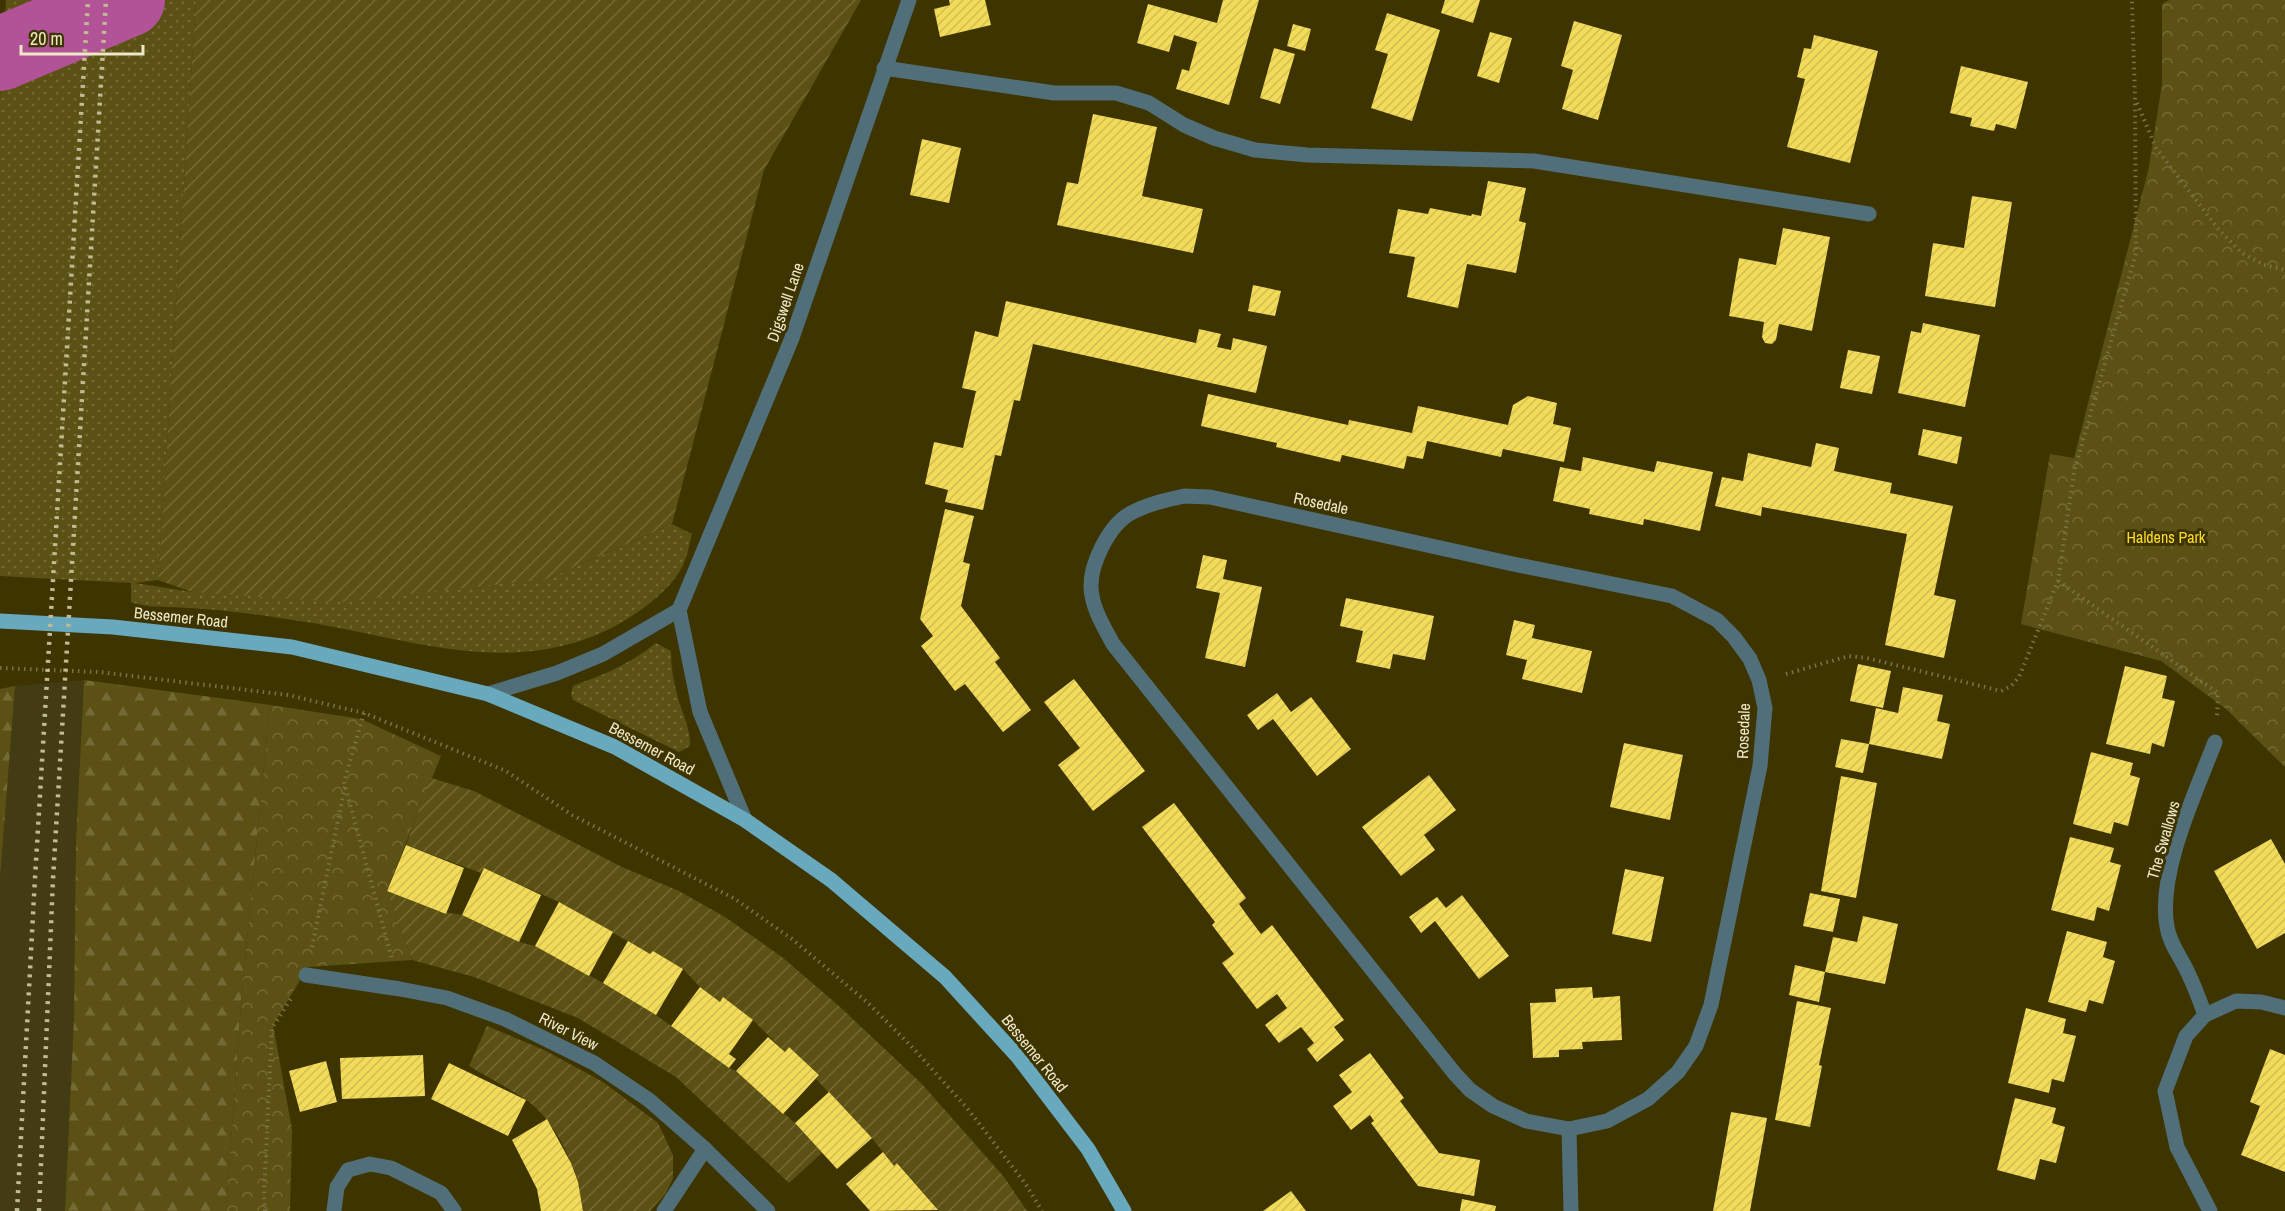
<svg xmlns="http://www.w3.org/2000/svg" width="2285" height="1211" viewBox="0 0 2285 1211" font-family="'Archivo Narrow',sans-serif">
	<defs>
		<pattern id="grass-dots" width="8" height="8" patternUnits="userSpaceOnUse" patternTransform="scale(1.5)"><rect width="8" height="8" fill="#5c5114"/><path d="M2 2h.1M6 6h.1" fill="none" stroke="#746a35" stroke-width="1.8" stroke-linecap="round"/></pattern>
		<pattern id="forest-firs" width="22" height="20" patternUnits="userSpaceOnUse" patternTransform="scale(1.5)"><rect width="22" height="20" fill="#5c5114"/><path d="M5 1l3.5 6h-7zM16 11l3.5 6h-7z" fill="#746a35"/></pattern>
		<pattern id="park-crowns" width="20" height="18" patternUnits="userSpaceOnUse" patternTransform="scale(1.5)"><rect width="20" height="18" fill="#5c5114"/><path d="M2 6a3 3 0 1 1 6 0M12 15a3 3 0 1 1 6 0" fill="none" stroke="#746a35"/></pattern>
		<pattern id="garden-furrows" width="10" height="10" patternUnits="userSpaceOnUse" patternTransform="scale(1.5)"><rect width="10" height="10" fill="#5c5114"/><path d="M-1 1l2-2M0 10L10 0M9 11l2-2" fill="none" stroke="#746a35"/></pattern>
		<pattern id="building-hatch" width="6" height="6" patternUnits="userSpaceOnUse" patternTransform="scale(1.5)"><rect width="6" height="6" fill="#f3db5a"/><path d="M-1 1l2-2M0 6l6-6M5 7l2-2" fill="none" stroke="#d1bd54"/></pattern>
	</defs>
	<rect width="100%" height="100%" fill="#3d3400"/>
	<path fill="#423b14" d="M84,680L76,840L74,1017L65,1211H0V878L15,686Z"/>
	<g fill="url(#grass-dots)">
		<path d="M6,0H196L158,580L135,583L192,592L547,579L672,524L692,534C689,545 687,559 681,569C668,592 640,612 617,625C515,680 412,639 306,622C268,616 228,610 189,608C170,606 149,609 131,602V583L0,576V98Z"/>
		<path d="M656,643L671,651C671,666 673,680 677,694C681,712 691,728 690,746L679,752L573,700L571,694L573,686C605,674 628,665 656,643Z"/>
	</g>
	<g fill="url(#forest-firs)">
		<path d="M84,680L270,705L242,991L226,1211H65L74,1017L76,840Z"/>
		<path d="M15,686L0,878V689Z"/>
	</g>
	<g fill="url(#park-crowns)">
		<path d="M2169,0H2285V767L2226,709L2161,661L2021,624L2050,454L2074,458L2149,167L2162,84V4Z"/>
		<path d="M270,705L361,719L441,756L387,890L412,960L308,967L273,1025L292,1129L290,1211H226L242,991Z"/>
	</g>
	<g fill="url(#garden-furrows)">
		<path d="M196,0H861L764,170L672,524L547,579L340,602L192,592L158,580Z"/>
		<path d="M431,778L474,791L622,867L679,891L725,917L782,957L839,1006L922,1084L1004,1177L1027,1211H939L898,1163L894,1166L872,1138L816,1079L819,1075L789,1047L785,1052L753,1020L723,998L720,1002L700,987L683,969L653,951L650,954L559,902L484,868L481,873L406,845Z"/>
		<path d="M387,891L437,911L462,915L519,942L535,946L603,983L656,1015L729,1068L736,1071L795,1123L822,1153L789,1183L676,1077L578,1018L474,977L412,960Z"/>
		<path d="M487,1026L544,1050L603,1082L658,1123L673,1155V1178L666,1193L650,1211H583C578,1171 559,1123 525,1099C507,1087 487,1077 469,1066Z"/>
	</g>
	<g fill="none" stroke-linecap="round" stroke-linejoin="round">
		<path stroke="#b25398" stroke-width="74" d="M0,54L128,0"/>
	</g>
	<g fill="url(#building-hatch)">
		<path d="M949,0H985L991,25L940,37L934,9L950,5Z"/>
		<path d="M1223,0H1259L1229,105L1176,89L1182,69L1189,71L1197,42L1174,35L1169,52L1137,43L1148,4L1217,23Z"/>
		<path d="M1445,0H1480L1473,23L1441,13Z"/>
		<path d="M1387,13L1440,30L1412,121L1371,108L1388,54L1375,50Z"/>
		<path d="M1574,21L1622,35L1598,120L1562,109L1573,70L1561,66Z"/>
		<path d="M1293,24L1311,29L1305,51L1287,46Z"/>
		<path d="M1490,32L1512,38L1499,83L1477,76Z"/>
		<path d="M1814,35L1878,51L1850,163L1787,147L1805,79L1797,77L1804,48L1811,49Z"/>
		<path d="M1274,48L1295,54L1280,104L1260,98Z"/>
		<path d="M1961,66L2028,82L2016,129L1996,124L1994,131L1970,126L1972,118L1950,113Z"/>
		<path d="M1093,114L1157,127L1142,196L1203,209L1193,253L1057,225L1067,182L1078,184Z"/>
		<path d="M922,139L961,148L949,203L910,195Z"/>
		<path d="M1488,181L1526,188L1519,221L1526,223L1516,273L1467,264L1458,308L1407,297L1415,257L1389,253L1398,209L1428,214L1430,208L1471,216L1472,214L1481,216Z"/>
		<path d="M1972,196L2012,202L1995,307L1925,296L1933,243L1964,248Z"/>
		<path d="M1783,228L1830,237L1812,331L1779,324L1776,340L1772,344L1765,343L1762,337L1764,322L1729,316L1739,258L1776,265Z"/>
		<path d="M1253,285L1281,291L1275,316L1248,311Z"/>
		<path d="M1006,301L1196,343L1199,329L1221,334L1217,347L1231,350L1233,338L1267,346L1256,393L1033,344L1020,401L1014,400L1001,456L995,455L983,510L945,502L948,490L925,484L934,442L963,448L976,391L962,388L975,331L998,337Z"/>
		<path d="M1923,323L1980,335L1965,407L1898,393L1911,331L1921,333Z"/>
		<path d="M1848,350L1880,356L1872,394L1840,388Z"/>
		<path d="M1208,394L1348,425L1349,420L1412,433L1418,406L1508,425L1513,405L1528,396L1557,403L1553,424L1571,428L1564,462L1503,449L1501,457L1427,441L1423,459L1407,456L1404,469L1342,455L1340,462L1276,447L1277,443L1201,426Z"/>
		<path d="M1923,429L1962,437L1957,464L1918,455Z"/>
		<path d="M1816,443L1839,448L1834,471L1892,483L1890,493L1953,506L1934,595L1956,600L1944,658L1885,645L1907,534L1762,507L1761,516L1715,506L1722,477L1743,481L1748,453L1811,467Z"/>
		<path d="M1583,457L1654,472L1657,461L1713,472L1700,531L1644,519L1643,525L1589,514L1590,509L1553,501L1560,467L1581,471Z"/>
		<path d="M945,509L974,516L963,562L970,564L961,606L1000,658L995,662L1031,710L1003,732L965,684L955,691L921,646L933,636L920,619Z"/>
		<path d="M1203,555L1227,560L1223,579L1262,587L1245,667L1205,658L1220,593L1196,588Z"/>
		<path d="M1346,598L1434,616L1425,660L1393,654L1390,669L1356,662L1363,631L1340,626Z"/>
		<path d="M1514,620L1535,625L1532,638L1592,651L1582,693L1522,679L1527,660L1506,655Z"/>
		<path d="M1858,664L1891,671L1883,708L1850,701Z"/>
		<path d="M2125,666L2167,676L2162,698L2175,701L2164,747L2152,743L2150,754L2106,744Z"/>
		<path d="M1074,679L1145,771L1093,811L1058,765L1080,748L1044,702Z"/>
		<path d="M1903,687L1943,695L1937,721L1950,724L1942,759L1869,744L1876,708L1898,713Z"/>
		<path d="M1277,693L1291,712L1311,697L1351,749L1317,776L1273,719L1258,730L1247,715Z"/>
		<path d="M1841,739L1869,744L1863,773L1835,767Z"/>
		<path d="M1624,743L1683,755L1670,820L1610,807Z"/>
		<path d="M2091,752L2133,763L2130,775L2140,778L2128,826L2114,822L2111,834L2073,824Z"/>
		<path d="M1429,775L1456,810L1424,835L1435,850L1401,876L1362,827Z"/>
		<path d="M1841,776L1877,783L1856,898L1821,891Z"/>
		<path d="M1174,803L1246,898L1239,904L1249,918L1261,934L1272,925L1344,1020L1334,1027L1344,1040L1317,1062L1307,1049L1314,1043L1301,1027L1279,1043L1265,1025L1287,1008L1277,994L1257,1009L1222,963L1234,954L1212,925L1215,922L1142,827Z"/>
		<path d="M2070,837L2114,848L2110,862L2121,865L2109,911L2097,907L2094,921L2051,910Z"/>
		<path d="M2271,839L2285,864V933L2257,949L2214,871Z"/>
		<path d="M406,845L464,868L446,914L387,891Z"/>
		<path d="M484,868L541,895L519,942L462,915Z"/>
		<path d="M1625,869L1664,877L1651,942L1612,934Z"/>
		<path d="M1810,893L1840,899L1833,932L1803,926Z"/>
		<path d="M1462,895L1509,956L1479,979L1435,921L1421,933L1409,917L1437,897L1446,908Z"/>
		<path d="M559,902L613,932L589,976L535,946Z"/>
		<path d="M1863,916L1898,924L1885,984L1825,972L1833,937L1857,942Z"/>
		<path d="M2067,931L2107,942L2103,957L2115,961L2103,1004L2089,1000L2086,1012L2048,1002Z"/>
		<path d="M628,941L650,954L653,951L683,969L656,1015L603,983Z"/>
		<path d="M1795,965L1825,972L1819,1002L1789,995Z"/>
		<path d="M700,987L720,1002L723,997L753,1020L729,1054L736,1059L729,1068L671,1026Z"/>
		<path d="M1592,987L1593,998L1620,996L1622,1040L1582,1042L1583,1049L1559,1050V1057L1533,1058L1530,1003L1556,1002L1555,989Z"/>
		<path d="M1797,1001L1831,1008L1819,1065L1822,1066L1810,1127L1775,1120Z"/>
		<path d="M2026,1008L2066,1019L2063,1033L2076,1036L2064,1082L2052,1079L2049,1093L2008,1083Z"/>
		<path d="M768,1037L785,1052L789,1047L819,1075L783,1114L736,1071Z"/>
		<path d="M2270,1049L2285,1055V1172L2241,1155L2260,1106L2250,1102Z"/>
		<path d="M1370,1053L1404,1098L1400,1101L1439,1153L1480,1160L1474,1196L1418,1186L1371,1123L1374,1121L1370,1115L1351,1130L1333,1106L1352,1092L1339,1075Z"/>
		<path d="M423,1055L425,1096L342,1099L340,1058Z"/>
		<path d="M326,1061L337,1102L300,1112L289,1071Z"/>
		<path d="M449,1063L526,1100L508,1136L431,1099Z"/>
		<path d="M829,1092L872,1138L837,1169L795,1123Z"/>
		<path d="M2015,1098L2056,1108L2052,1123L2065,1127L2056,1163L2040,1159L2035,1180L1997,1170Z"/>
		<path d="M1731,1112L1767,1118L1750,1211H1713Z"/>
		<path d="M547,1119L571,1163L578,1182L583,1211H541L537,1189L512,1140Z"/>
		<path d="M883,1152L894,1166L897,1163L938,1210L870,1211L846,1184Z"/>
		<path d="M1291,1191L1306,1211H1263Z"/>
		<path d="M1462,1199L1496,1206L1495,1211H1460Z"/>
	</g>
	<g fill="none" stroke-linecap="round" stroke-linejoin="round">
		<g stroke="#7b7346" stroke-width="4" stroke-dasharray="1.5 4.5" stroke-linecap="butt">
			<path d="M2137,103L2156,148L2219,230L2242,253L2264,265L2285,270"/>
			<path d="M2058,581L2218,693L2217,716"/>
			<path d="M0,668L99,672L288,695L364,713L506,771L572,815L735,899L792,939L868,1003L913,1048L967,1108L1025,1183L1042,1211"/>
			<path d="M1786,674L1849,656L1867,658L2001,691L2011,686L2019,677L2058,581L2074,472L2136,253L2135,99L2132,0"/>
			<path d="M364,713L344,782L392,959"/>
			<path d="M312,947L345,786"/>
			<path d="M265,1211L264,1194L272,1028L292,997"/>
		</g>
		<path stroke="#516f78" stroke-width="15" d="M884,68L1054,93H1116L1149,103L1184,125L1214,138L1255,150L1307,155L1534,161L1869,214"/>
		<g stroke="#516f78" stroke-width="15">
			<path d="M1184,496L1210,497L1513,564L1672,596L1717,620L1734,637L1750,659L1759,680L1765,708L1760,766L1711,1005L1696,1046L1678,1072L1648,1099L1607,1121L1569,1129L1526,1121L1493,1106L1470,1090L1455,1074L1113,644C1104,627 1092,608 1091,588C1090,564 1109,525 1131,513C1148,504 1166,500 1184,496Z"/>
			<path d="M488,694L557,673L603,654L679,610"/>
			<path d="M745,820L700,712L679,610L792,338L909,0"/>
			<path d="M306,975L400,989L447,998L505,1019L594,1063L649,1100L705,1149L768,1211"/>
			<path d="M2205,1015C2200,1001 2195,987 2188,973C2181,957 2170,945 2167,927C2157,873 2196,792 2215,742"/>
			<path d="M1569,1129L1571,1211"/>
			<path d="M334,1211L337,1187L348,1170L370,1164L391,1168L441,1193L454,1211"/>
			<path d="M664,1211L705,1149"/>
			<path d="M2210,1211L2177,1147L2165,1091L2186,1036L2205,1015L2236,1001L2261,1002L2285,1008"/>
		</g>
		<path stroke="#68a9bd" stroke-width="15" d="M0,621L113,627L292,647L488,694L615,747L745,820L831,880L945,977L1018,1057L1088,1149L1124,1211"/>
		<g stroke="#c1bb95" stroke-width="4.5" stroke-dasharray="3 6" stroke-linecap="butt">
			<path d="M17,1211L35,878L88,0"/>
			<path d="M39,1211L53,879L106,0"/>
		</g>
	</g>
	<g text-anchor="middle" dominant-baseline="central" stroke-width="6" stroke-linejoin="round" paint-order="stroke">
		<g font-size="16" fill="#eee8c8" stroke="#3d3400">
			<text transform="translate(785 302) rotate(-71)">Digswell Lane</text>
			<text transform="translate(1321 503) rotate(12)">Rosedale</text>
			<text transform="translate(181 617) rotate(6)">Bessemer Road</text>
			<text transform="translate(1743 731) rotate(-88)">Rosedale</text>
			<text transform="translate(652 748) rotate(28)">Bessemer Road</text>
			<text transform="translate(2163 840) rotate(-74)">The Swallows</text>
			<text transform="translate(569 1031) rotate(27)">River View</text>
			<text transform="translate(1035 1053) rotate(51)">Bessemer Road</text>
		</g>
		<g font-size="16" fill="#fbdd28" stroke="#3d3400">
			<text x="2166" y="537">Haldens Park</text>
		</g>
	</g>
	<path d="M21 45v9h122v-9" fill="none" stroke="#eee8c8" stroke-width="3"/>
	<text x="30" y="45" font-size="18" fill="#eee8c8" stroke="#3d3400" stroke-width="4.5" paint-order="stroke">20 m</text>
</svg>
